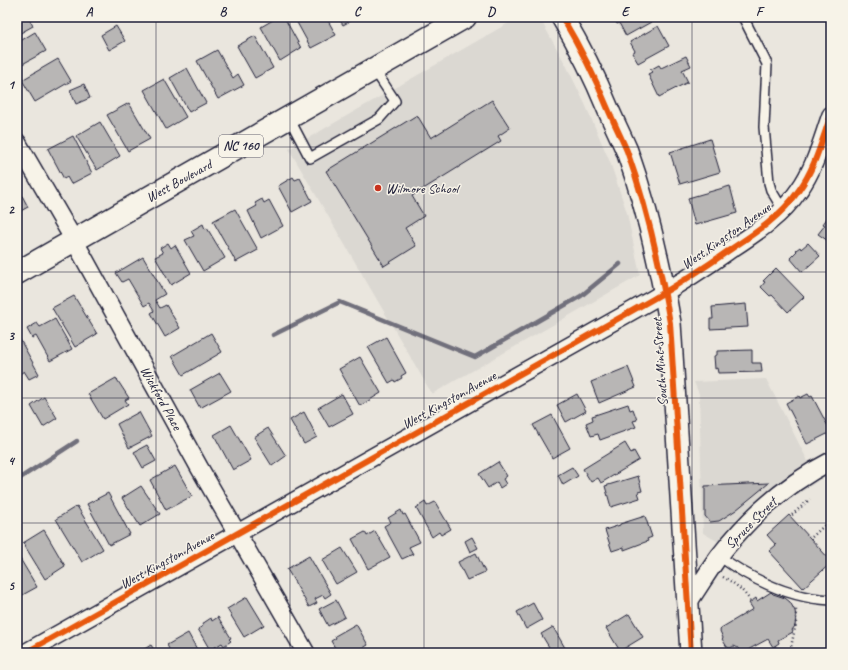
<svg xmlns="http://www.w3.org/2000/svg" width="848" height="670" viewBox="0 0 848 670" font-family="Caveat,sans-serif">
	<rect width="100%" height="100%" fill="#eae6de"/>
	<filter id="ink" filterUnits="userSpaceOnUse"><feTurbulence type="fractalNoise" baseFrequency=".025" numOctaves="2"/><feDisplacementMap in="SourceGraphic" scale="8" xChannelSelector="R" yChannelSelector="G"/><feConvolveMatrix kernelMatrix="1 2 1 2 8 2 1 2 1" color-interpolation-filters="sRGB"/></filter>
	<g filter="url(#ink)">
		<g fill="#dbd8d2">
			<path d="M519,17H539L566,65L585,104L610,162L627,213L640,275L432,394L289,149Z"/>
			<path d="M766,379L818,481L782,505L758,526L736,552L703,533L699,394L694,382Z"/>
		</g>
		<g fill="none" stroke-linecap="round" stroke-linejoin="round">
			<g stroke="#716f7b" stroke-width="4.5">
				<path d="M273,335L340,302L475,357L581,296L620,264"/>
				<path d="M17,480L77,441"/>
			</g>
		</g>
		<g fill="#b8b6b5" stroke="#22223b">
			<path d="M17,17H28L33,26L17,35Z"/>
			<path d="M278,17H284L301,48L280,61L261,27Z"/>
			<path d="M294,17H326L336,35L311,48Z"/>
			<path d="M338,17H358L343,25Z"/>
			<path d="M613,17H660L626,36L619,23L617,24Z"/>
			<path d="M116,26L125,41L109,50L101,35Z"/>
			<path d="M658,26L669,46L638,63L632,53L635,51L630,42Z"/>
			<path d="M35,32L46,51L17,67V43Z"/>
			<path d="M255,36L273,68L255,78L237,46Z"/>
			<path d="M217,50L233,78L238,74L244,85L218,99L197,61Z"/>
			<path d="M686,56L691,66L682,70L688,82L659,97L648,74L652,72L650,70L659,65L661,68Z"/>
			<path d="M58,59L71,81L35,102L22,80Z"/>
			<path d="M187,68L206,103L189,112L170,78Z"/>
			<path d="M164,79L186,117L166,129L144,90Z"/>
			<path d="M84,84L90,98L76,104L70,90Z"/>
			<path d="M492,100L510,128L498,136L501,141L412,196L424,216L405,228L416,246L384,266L326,171L417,115L431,138Z"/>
			<path d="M129,103L150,139L128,151L107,115Z"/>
			<path d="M100,122L120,156L97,170L76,136Z"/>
			<path d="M73,136L92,173L71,184L67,177L64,179L48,149Z"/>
			<path d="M710,139L720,172L680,184L670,152Z"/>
			<path d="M293,177L295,180L300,178L312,201L292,212L278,186Z"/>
			<path d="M17,186L28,207L17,213Z"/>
			<path d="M730,186L737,213L695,225L688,198Z"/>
			<path d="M262,199L264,203L269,200L283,226L261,238L248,211L257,206L255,203Z"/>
			<path d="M235,209L258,250L236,262L213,221Z"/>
			<path d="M830,214L831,215V243L818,234L825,225L823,224Z"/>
			<path d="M203,224L205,229L207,228L225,258L203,271L185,240L194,236L191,231Z"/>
			<path d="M168,243L171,248L175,245L191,273L171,285L155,257L163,253L160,248Z"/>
			<path d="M808,243L820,256L802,272L790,258L797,251L796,250L800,247L801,249Z"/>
			<path d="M143,257L165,294L155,300L160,308L166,305L180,328L165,337L151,313L154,311L149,303L144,306L128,279L122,282L116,273Z"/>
			<path d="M776,268L804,297L788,312L772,295L770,296L761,287L765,282L763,281Z"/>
			<path d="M74,296L97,334L75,347L52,308Z"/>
			<path d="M746,304L748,327L710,329V319H713L712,307Z"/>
			<path d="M55,319L72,349L50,361L36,336L32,338L27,329L37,323L40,327Z"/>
			<path d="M211,333L222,352L183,375L172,356Z"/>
			<path d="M17,334L39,374L29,379L24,371L17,376Z"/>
			<path d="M386,337L406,373L401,376L402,378L395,382L394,380L389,383L368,347Z"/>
			<path d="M752,350V363H761L762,372L718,373L717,368L715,369L714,356L717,355V351Z"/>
			<path d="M360,357L381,393L360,406L339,369Z"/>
			<path d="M628,367L636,387L599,403L591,382Z"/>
			<path d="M220,373L231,391L200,408L190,390Z"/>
			<path d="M116,378L129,398L125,400L128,404L103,419L88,394Z"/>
			<path d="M831,390V403L826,393Z"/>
			<path d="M342,394L353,414L329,427L318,408Z"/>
			<path d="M577,394L586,411L566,422L557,405Z"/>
			<path d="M808,394L810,397L812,396L831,432L807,444L786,403L799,396L800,398Z"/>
			<path d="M44,397L57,418L43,427L31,406Z"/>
			<path d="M628,404L630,410L633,409L637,420L633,421L636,427L600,440L598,434L591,436L586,423L593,420L592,416Z"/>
			<path d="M139,412L152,436L129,448L117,424Z"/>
			<path d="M304,412L317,437L304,444L290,420Z"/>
			<path d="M552,415L570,448L552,458L533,425Z"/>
			<path d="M231,425L251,460L233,470L214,435Z"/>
			<path d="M268,428L286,456L272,466L254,437Z"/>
			<path d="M625,443L631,453L634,451L639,460L601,483L598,478L591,482L583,469Z"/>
			<path d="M147,445L156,461L143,468L134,452Z"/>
			<path d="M498,462L507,476L503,479L506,484L500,488L497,482L488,488L479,474Z"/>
			<path d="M175,466L192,496L166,510L150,480Z"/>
			<path d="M572,467L578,476L563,485L558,475Z"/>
			<path d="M638,476L642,491L638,492L640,498L611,507L605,486Z"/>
			<path d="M769,483L736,510L719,521L710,522L705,516V486Z"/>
			<path d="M141,486L160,514L140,526L122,498Z"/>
			<path d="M108,493L130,534L109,545L87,504Z"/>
			<path d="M425,502L427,506L435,502L451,529L441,535L439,532L432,537L416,508Z"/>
			<path d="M77,506L103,549L82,562L56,519Z"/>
			<path d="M401,510L403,515L405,514L420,542L409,547L413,554L402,559L384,526L391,522L388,518Z"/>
			<path d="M789,515L831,561V563L803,588L769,551L776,545L767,535Z"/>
			<path d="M645,516L652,537L647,539L648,541L624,550V547L612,551L605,530L620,525V524Z"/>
			<path d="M44,530L65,566L45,579L23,543Z"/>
			<path d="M375,531L390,557L368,569L352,539L365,532L367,536Z"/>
			<path d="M472,537L478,548L470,552L465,541Z"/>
			<path d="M342,548L357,572L336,584L322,560Z"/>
			<path d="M476,553L485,572L467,580L458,562Z"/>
			<path d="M309,556L331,594L325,598L323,595L315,599L317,603L309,607L287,569Z"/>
			<path d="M19,557L37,587L17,598V558Z"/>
			<path d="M771,592L773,594L785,598L790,602L795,611L796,617L795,626L792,630L793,632L778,640L779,643L773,647L768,639L742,653H741L738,648L734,646L730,648L727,647L722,639L723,638L720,631L721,628L753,609L749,603L756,598L757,601Z"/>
			<path d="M247,597L264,625L244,637L227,609Z"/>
			<path d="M336,600L345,617L328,626L319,609Z"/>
			<path d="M533,603L542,620L526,629L517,612Z"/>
			<path d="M629,614L643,637L620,651L606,628Z"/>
			<path d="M218,617L231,638L229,639L231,641L224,646L222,643L210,650L198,629L203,626L202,624L211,618L212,621Z"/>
			<path d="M356,624L368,645L355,653H338L331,641L336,638L335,636Z"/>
			<path d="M553,627L568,653H550L552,652L541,634Z"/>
			<path d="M188,633L199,653H171L167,645Z"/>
			<path d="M151,645L156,653H138Z"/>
			<path d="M224,647L228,653H215Z"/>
		</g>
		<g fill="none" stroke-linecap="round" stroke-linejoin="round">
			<defs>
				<g id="service">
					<path d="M743,17L767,64L764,127L769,183L771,190L783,210"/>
					<path d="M289,118L310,158L379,119L395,101L374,69"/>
					<path d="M719,556C752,580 790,598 831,600"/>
				</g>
				<g id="minor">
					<path d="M17,142L74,240L199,467L306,653"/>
					<path d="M688,603C699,587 709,570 720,555C750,516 788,483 831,461"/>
					<path d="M25,653L653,299C679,284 704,268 728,251C754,234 781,217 799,190C815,168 822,140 831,115"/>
				</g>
				<path id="tertiary" d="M562,17C580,47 595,77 608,109C614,123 621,137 627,151C647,207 660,264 670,323L691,653"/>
				<path id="primary" d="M17,273L465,17"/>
			</defs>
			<use href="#service" stroke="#22223b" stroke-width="12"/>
			<use href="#minor" stroke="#22223b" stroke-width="20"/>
			<use href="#tertiary" stroke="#22223b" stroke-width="24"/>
			<use href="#primary" stroke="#22223b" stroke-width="25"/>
			<g stroke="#22223b" stroke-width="2.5" stroke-dasharray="1 3" stroke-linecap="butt">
				<path d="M792,515L810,499"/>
				<path d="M812,537L828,522"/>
				<path d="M723,577C735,583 744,591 751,602"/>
				<path d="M775,646L776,648V653"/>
				<path d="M776,650L790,652L796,623V608H797"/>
			</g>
			<use href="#service" stroke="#f7f3e8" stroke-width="9"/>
			<use href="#minor" stroke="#f7f3e8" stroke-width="17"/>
			<use href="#tertiary" stroke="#f7f3e8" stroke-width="21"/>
			<use href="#primary" stroke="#f7f3e8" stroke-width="22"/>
			<defs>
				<g id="cycleway">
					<path d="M562,17C580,47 595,77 608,109C614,123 621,137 627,151C647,207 660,264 670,323L691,653"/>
					<path d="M25,653L653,299C679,284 704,268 728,251C754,234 781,217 799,190C815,168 822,140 831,115"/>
				</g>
			</defs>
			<use href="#cycleway" stroke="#f7f3e8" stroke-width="8"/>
			<use href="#cycleway" stroke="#e8590c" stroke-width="6"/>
		</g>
	</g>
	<path fill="none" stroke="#22223b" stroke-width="1" stroke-opacity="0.55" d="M156,17V653M290,17V653M424,17V653M558,17V653M692,17V653M17,147H831M17,272H831M17,398H831M17,523H831"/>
	<circle fill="#c8321e" stroke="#f7f3e8" stroke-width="1.5" cx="378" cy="188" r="4"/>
	<g text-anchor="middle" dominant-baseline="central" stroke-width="3" stroke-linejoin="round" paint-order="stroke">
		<rect fill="#f7f3e8" stroke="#62616f" stroke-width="1" x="219" y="135" width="44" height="22" rx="3"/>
		<g font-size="13" font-weight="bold" fill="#22223b">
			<text x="241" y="146">NC 160</text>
		</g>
		<g font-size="14" fill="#22223b" stroke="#f7f3e8">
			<text transform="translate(179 181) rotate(-29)">West Boulevard</text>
			<text transform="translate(726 236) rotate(-35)">West Kingston Avenue</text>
			<text transform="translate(660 362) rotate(-94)">South Mint Street</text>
			<text transform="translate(161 398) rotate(61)">Wickford Place</text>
			<text transform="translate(449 400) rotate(-29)">West Kingston Avenue</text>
			<text transform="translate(751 523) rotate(-45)">Spruce Street</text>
			<text transform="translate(167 560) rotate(-29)">West Kingston Avenue</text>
		</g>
		<g font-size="14" fill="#22223b" stroke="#f7f3e8" text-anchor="start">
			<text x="386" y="188">Wilmore School</text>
		</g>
	</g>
	<rect width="848" height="670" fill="none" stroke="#f7f3e8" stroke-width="44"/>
	<rect x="22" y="22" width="804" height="626" fill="none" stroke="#22223b" stroke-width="1.5"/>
	<g font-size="13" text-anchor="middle" font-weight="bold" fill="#22223b">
		<text x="89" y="16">A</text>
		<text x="223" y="16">B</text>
		<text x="357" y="16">C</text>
		<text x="491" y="16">D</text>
		<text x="625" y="16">E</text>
		<text x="759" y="16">F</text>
		<text x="11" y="89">1</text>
		<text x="11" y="214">2</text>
		<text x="11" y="340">3</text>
		<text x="11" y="465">4</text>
		<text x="11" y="590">5</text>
	</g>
</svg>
